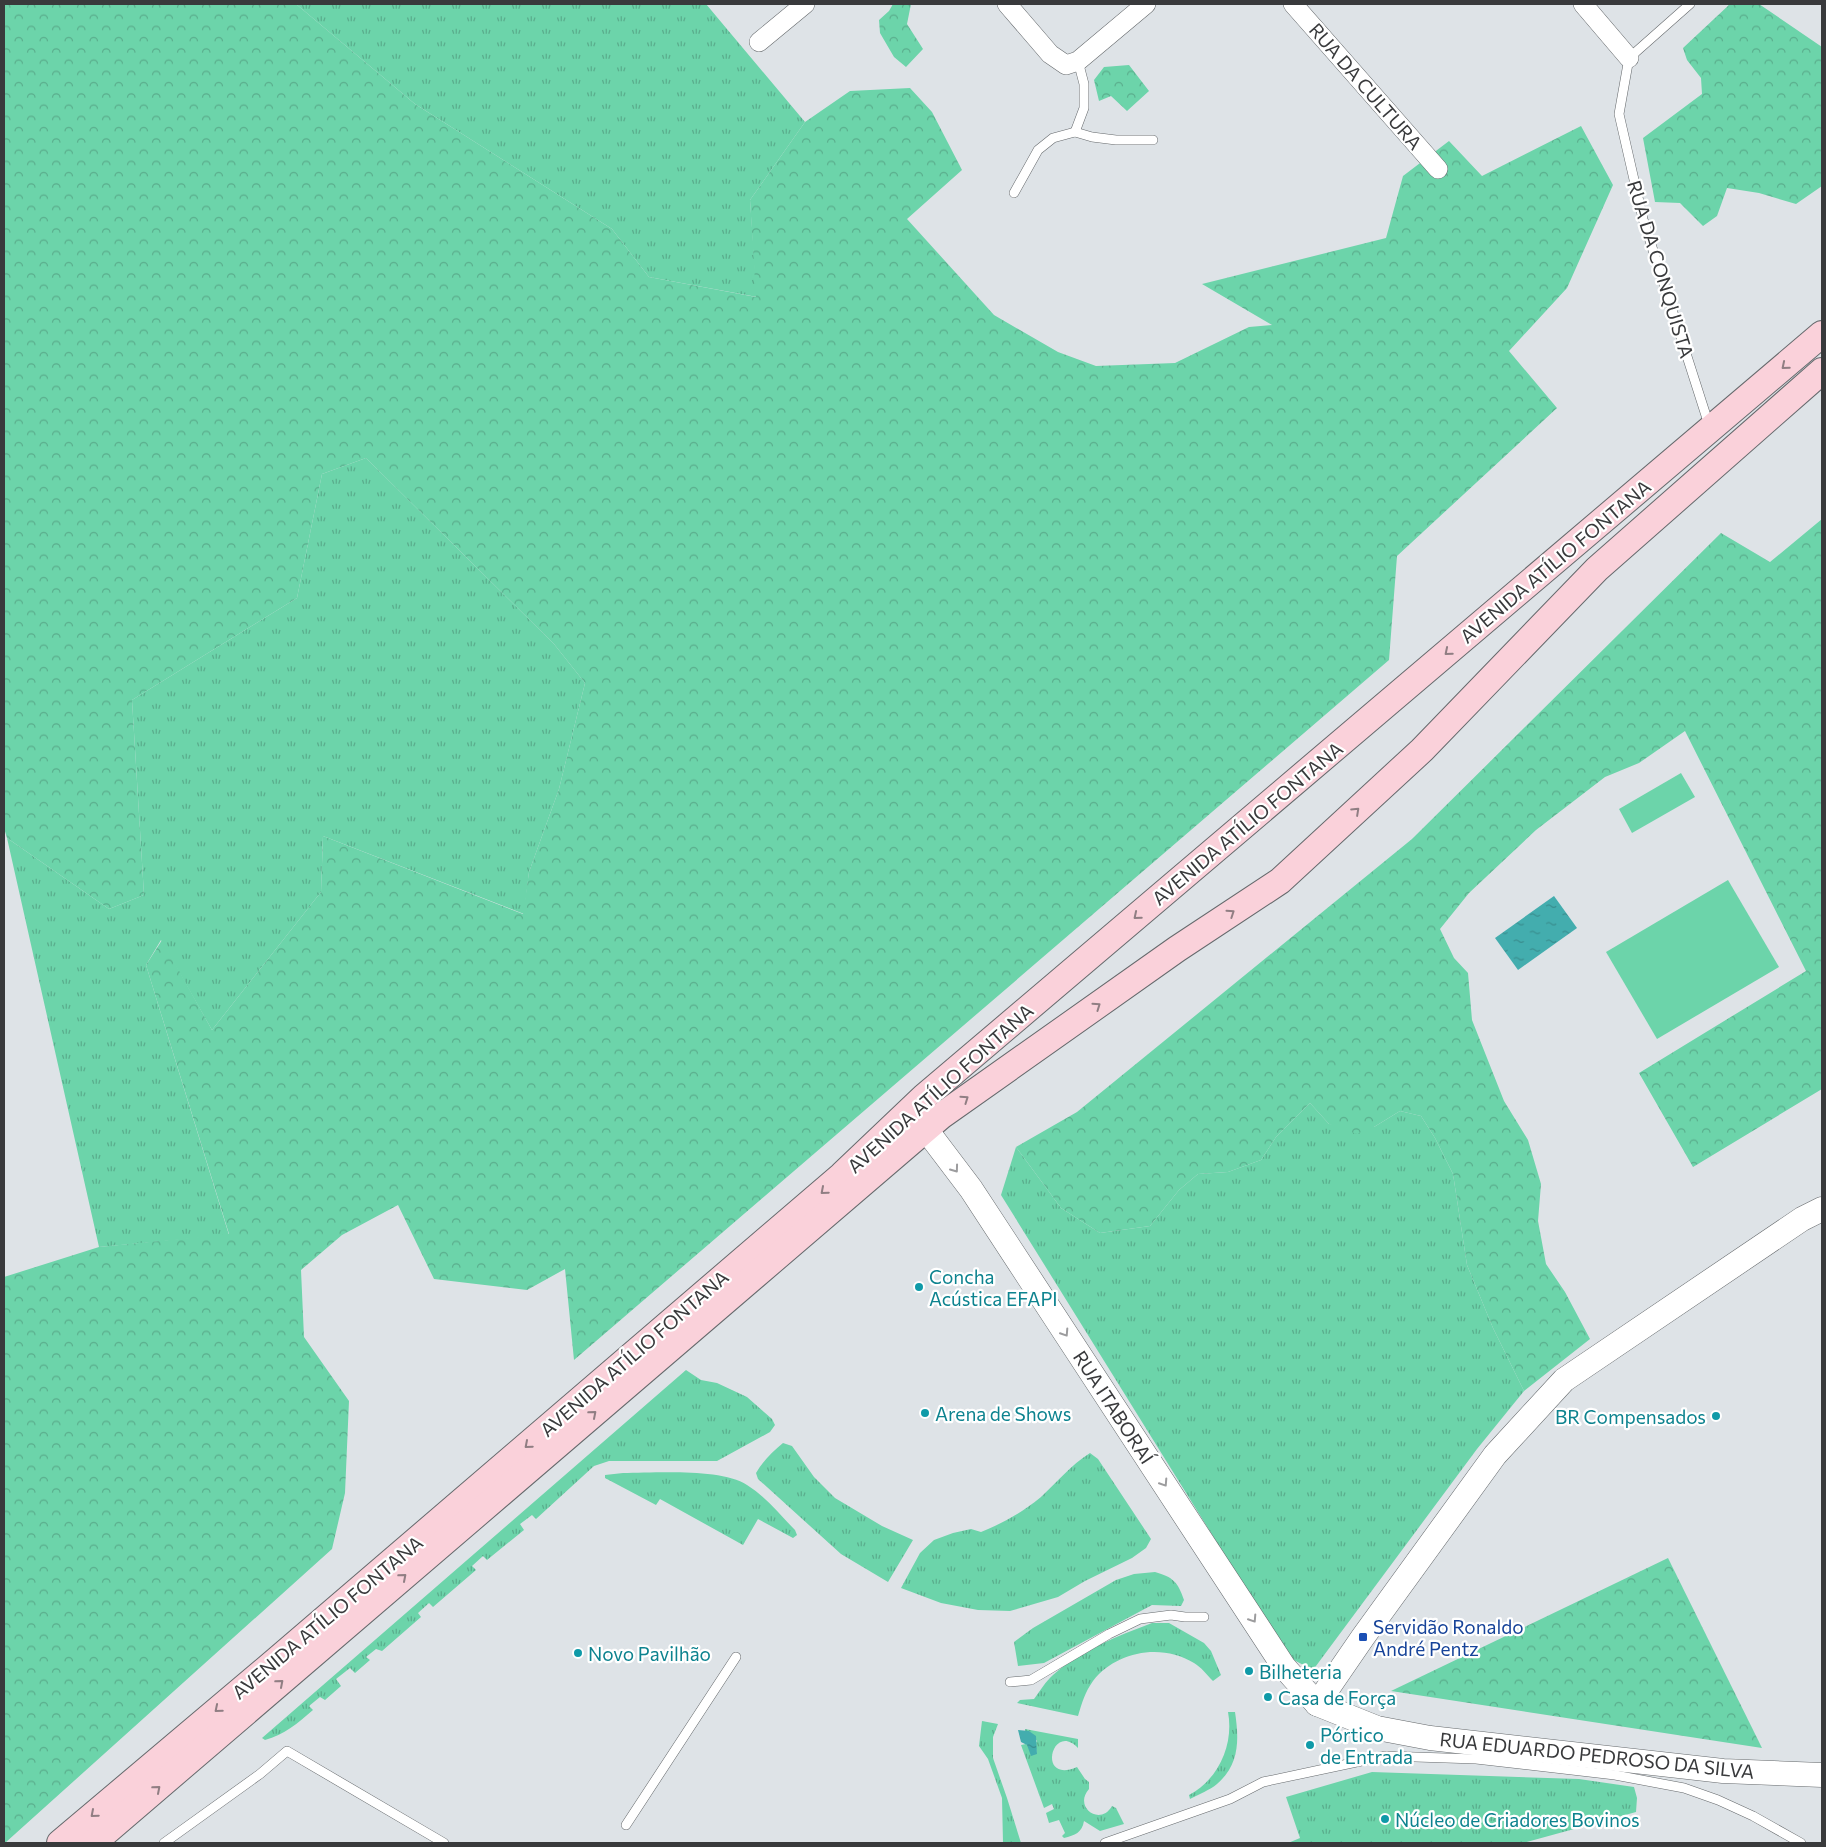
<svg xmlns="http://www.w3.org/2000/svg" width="1826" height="1847" viewBox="0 0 1826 1847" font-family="Commissioner,sans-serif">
	<defs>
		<pattern id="grass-tufts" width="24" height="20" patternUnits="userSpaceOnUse" patternTransform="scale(1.25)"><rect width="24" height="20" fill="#6cd4aa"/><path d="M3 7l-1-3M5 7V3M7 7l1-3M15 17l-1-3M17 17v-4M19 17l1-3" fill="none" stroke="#5aad8c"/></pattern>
		<pattern id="forest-crowns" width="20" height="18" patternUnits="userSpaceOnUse" patternTransform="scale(1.25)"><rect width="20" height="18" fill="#6cd4aa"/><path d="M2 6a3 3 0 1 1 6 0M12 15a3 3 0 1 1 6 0" fill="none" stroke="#5aad8c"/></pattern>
		<pattern id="water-ripples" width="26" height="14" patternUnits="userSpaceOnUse" patternTransform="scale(1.25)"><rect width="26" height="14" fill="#43adae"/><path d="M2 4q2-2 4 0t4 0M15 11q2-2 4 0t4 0" fill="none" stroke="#398e8f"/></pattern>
	</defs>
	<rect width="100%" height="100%" fill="#dee3e7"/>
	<g fill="url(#grass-tufts)">
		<path d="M296,4H706L805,122L750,200L757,297L649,277L612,229L415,104Z"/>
		<path d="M366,458L554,644L585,683L559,789L529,872L524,914L323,836L321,892L212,1030L161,940L146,965L229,1235L99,1247L7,838L109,909L144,895L132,700L297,598L322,474Z"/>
		<path d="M1310,1103L1329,1124L1374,1127L1400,1111L1421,1116L1435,1138L1453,1174L1467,1265L1493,1328L1524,1391L1477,1449L1313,1670L1288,1657L1001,1195L1016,1147L1061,1208L1100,1233L1150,1226L1179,1190L1198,1174L1228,1172L1261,1160L1276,1137Z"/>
		<path d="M686,1370L701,1380L717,1383L747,1397L772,1419L775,1425L770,1432L717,1461H609L594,1466L536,1519L532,1515L520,1524L524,1530L487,1560L483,1556L472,1566L476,1570L433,1607L429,1603L418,1613L421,1617L382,1651L376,1649L366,1657L370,1660L355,1673L350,1668L336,1679L341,1686L325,1700L320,1697L309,1706L313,1710C298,1723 284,1735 265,1740L262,1738Z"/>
		<path d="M783,1443L792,1446L814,1477L835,1498L882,1526L913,1540L888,1582L841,1554L758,1479L756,1473C763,1461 773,1451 783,1443Z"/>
		<path d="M1090,1453L1098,1459L1151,1539L1146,1548L1132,1558L1085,1581L1058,1597L1010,1611L978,1610L941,1603L901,1588L920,1553L934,1540L953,1533L971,1529L981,1532C1005,1522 1020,1514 1041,1497C1057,1482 1071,1465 1090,1453Z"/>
		<path d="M623,1473C655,1473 721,1468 747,1485C765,1496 780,1515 795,1530L797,1535L793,1538L758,1519L743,1545L660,1499L656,1505L605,1478V1475Z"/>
		<path d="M1155,1572C1173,1577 1178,1582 1184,1600L1181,1606L1152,1605L1044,1663L1018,1666L1014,1642L1033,1628L1116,1580L1134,1574Z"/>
		<path d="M1152,1623H1169L1204,1643L1211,1651L1221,1675L1213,1681C1207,1675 1201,1667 1194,1663C1162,1643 1116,1651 1093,1681C1085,1692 1082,1703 1078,1716L1017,1703L1020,1700L1034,1699C1040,1691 1046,1681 1053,1675C1081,1650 1118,1636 1152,1623Z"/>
		<path d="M1228,1712H1235C1239,1739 1240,1764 1217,1784C1210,1790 1199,1794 1190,1799L1189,1795C1219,1779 1234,1744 1228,1712Z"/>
		<path d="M982,1721L998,1724L993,1737V1758L1007,1798L1021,1843H1003L1002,1798L988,1759L979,1746Z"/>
		<path d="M1025,1729L1078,1739V1748C1052,1720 1036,1785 1077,1767L1085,1779L1089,1782V1789C1073,1807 1100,1827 1112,1806L1116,1808L1124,1824L1100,1831L1084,1821C1082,1833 1075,1835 1064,1838L1062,1836L1065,1833L1059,1820L1049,1823L1046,1813L1054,1809L1052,1804L1044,1808L1021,1745L1026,1744L1037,1753L1035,1744L1037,1741L1029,1731H1025Z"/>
		<path d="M1372,1772L1579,1779L1634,1787L1637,1798L1636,1812L1523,1843H1288L1300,1838L1286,1797Z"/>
	</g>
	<g fill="url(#forest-crowns)">
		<path d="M4,4H296L415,104L612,229L649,277L756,297L750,200L805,122L850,91L910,88L932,112L962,170L907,219L994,315L1058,352L1096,366L1175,363L1249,327L1272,325L1202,284L1386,238L1403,176L1449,141L1482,176L1581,126L1613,185L1567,288L1509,351L1557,408L1397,556L1389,660L574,1360L565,1269L527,1290L434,1279L398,1205L342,1235L301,1270L304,1337L349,1401L345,1493L332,1549L5,1843L4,1277L99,1247L229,1234L146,965L162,940L212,1030L321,892L323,836L523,914L529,872L559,789L585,683L554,644L366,458L322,474L297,598L132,700L144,895L109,909L7,838L4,828Z"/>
		<path d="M893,4H911L907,24L923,49L906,67L894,57L880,33L879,20L889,11Z"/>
		<path d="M1730,4H1759L1822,47V186L1796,204L1759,193L1727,188L1717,216L1703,226L1680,203L1655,202L1643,138L1702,94L1701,78L1687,60L1683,48Z"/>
		<path d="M1129,65L1149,91L1127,111L1111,96L1099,101L1094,80L1104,67Z"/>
		<path d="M1822,519V1089L1693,1167L1639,1073L1806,971L1685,731L1639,763L1605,777L1536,830L1469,893L1440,929L1454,958L1468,973L1472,1020L1504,1101L1528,1140L1541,1184L1538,1221L1546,1264L1565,1292L1590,1339L1524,1391L1493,1328L1467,1265L1453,1174L1435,1138L1421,1116L1400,1111L1374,1127L1357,1134L1329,1124L1310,1103L1276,1137L1261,1160L1228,1172L1198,1174L1179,1190L1150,1226L1100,1233L1061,1208L1016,1147L1077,1112L1412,839L1721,533L1770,562Z"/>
		<path d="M1668,1558L1762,1748L1391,1691Z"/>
	</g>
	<g fill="#6cd4aa">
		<path d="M1681,773L1695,797L1632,833L1619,809Z"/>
		<path d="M1728,880L1779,967L1657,1039L1606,952Z"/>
	</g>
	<g fill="url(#water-ripples)">
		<path d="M1554,896L1577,928L1518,970L1495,938Z"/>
		<path d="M1018,1730L1029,1731L1036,1736L1037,1754L1031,1756L1027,1745L1021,1742Z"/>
	</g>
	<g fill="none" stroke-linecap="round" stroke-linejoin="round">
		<defs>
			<g id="service">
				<path d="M1690,4L1629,58L1619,114L1643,219L1709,425"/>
				<path d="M1075,132L1084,108V84L1078,61"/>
				<path d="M1014,193L1038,150L1053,138L1075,132L1092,137L1116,140H1153"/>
				<path d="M1010,1682L1031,1680L1109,1634L1140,1619L1171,1615L1185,1617H1204"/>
				<path d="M626,1825L736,1657"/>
				<path d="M164,1843L260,1774L287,1751L444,1843"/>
				<path d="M1105,1843L1230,1799L1263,1782L1385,1756L1476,1759L1615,1775L1684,1788L1718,1800L1753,1816L1801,1843"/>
			</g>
			<g id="minor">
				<path d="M1007,4L1050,54L1066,65L1078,61L1146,4"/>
				<path d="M1293,4L1438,169"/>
				<path d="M1583,4L1629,58"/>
				<path d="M759,42L805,4"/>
			</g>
			<g id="tertiary">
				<path d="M915,1115L971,1189L1284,1667L1317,1704L1377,1728L1430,1738L1723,1771L1822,1775"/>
				<path d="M1317,1704L1363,1637L1495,1455L1564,1380L1802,1219L1822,1209"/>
			</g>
			<g id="secondary">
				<path d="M60,1843L278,1659L842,1175L924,1097L1822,334"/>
				<path d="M93,1843L941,1116L1177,949L1280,881L1422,750L1597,569L1822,371"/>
			</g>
		</defs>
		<use href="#service" stroke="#65696c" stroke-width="10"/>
		<use href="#minor" stroke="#65696c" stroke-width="20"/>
		<use href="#tertiary" stroke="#65696c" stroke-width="25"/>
		<use href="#secondary" stroke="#65696c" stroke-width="28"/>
		<use href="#service" stroke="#fff" stroke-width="9"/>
		<use href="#minor" stroke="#fff" stroke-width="19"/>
		<use href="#tertiary" stroke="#fff" stroke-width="24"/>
		<use href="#secondary" stroke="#fad1da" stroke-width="26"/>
	</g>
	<defs><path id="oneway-chevron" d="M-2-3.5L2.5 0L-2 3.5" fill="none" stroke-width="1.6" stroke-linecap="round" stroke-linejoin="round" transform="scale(1.25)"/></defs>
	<g stroke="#907e83">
		<use href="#oneway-chevron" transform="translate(1785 366) rotate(140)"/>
		<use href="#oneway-chevron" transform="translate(1448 652) rotate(140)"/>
		<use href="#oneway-chevron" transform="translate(1356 811) rotate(-43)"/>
		<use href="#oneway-chevron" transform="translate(1231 913) rotate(-34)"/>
		<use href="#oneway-chevron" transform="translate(1137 916) rotate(140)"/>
		<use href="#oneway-chevron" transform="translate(1097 1006) rotate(-35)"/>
		<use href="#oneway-chevron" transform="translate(965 1099) rotate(-35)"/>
		<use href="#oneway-chevron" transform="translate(824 1191) rotate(139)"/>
		<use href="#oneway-chevron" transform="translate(593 1414) rotate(-41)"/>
		<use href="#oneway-chevron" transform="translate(528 1445) rotate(139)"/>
		<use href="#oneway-chevron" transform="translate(403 1577) rotate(-41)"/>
		<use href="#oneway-chevron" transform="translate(280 1683) rotate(-41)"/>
		<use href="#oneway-chevron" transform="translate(218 1709) rotate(140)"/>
		<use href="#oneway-chevron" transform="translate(157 1789) rotate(-41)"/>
		<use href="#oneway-chevron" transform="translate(94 1814) rotate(139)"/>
	</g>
	<g stroke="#9c9c9e">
		<use href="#oneway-chevron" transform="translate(955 1169) rotate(54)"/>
		<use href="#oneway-chevron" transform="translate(1065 1333) rotate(57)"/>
		<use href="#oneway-chevron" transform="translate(1164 1483) rotate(57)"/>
		<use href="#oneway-chevron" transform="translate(1253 1619) rotate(57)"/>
	</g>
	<g fill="#0f9aa8" stroke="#fff" stroke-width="2">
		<circle cx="919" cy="1287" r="5"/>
		<circle cx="925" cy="1413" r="5"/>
		<circle cx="1716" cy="1416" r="5"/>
		<circle cx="578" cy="1653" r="5"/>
		<circle cx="1249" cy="1671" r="5"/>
		<circle cx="1268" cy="1697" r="5"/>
		<circle cx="1310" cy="1745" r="5"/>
		<circle cx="1385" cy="1819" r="5"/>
	</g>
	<rect fill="#1a4fb4" stroke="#fff" stroke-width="2" x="1358" y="1632" width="10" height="10" rx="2.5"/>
	<g text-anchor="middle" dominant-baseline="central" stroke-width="4.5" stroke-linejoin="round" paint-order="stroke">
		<g font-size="19" fill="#393a3c" stroke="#fff">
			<text transform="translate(1366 86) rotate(49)">RUA DA CULTURA</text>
			<text transform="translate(1661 269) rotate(73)">RUA DA CONQUISTA</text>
			<text transform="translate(1555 561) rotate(-40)">AVENIDA ATÍLIO FONTANA</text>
			<text transform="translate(1247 823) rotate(-40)">AVENIDA ATÍLIO FONTANA</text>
			<text transform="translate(940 1088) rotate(-42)">AVENIDA ATÍLIO FONTANA</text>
			<text transform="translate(634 1353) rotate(-41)">AVENIDA ATÍLIO FONTANA</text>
			<text transform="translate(1114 1407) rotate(57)">RUA ITABORAÍ</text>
			<text transform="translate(327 1617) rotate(-40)">AVENIDA ATÍLIO FONTANA</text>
			<text transform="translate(1597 1755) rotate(6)">RUA EDUARDO PEDROSO DA SILVA</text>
		</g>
		<g font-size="19" fill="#0d838f" stroke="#fff" text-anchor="start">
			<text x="929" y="1276">Concha<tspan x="929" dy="22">Acústica EFAPI</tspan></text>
			<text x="935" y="1413">Arena de Shows</text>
			<text x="1706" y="1416" text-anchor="end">BR Compensados</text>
			<text x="588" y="1653">Novo Pavilhão</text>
			<text x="1259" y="1671">Bilheteria</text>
			<text x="1278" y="1697">Casa de Força</text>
			<text x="1320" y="1734">Pórtico<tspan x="1320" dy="22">de Entrada</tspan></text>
			<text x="1395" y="1819">Núcleo de Criadores Bovinos</text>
		</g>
		<g font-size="19" fill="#164399" stroke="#fff" text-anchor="start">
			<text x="1373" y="1626">Servidão Ronaldo<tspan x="1373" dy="22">André Pentz</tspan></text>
		</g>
	</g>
	<rect width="1826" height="1847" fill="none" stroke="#393a3c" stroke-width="10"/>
</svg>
